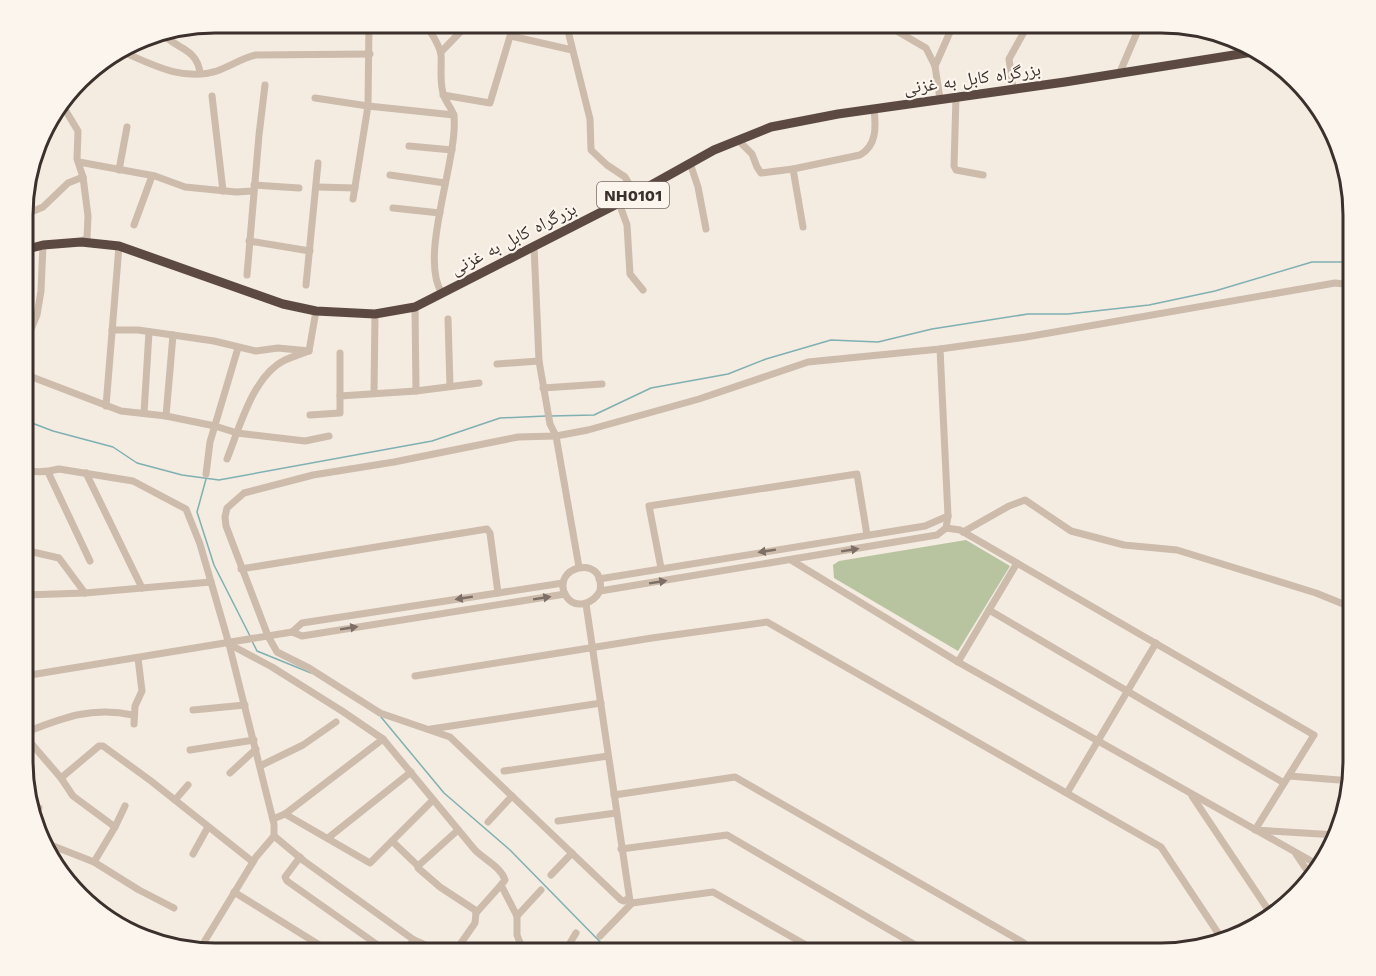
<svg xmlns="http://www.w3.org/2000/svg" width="1376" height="976" viewBox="0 0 1376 976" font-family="'Work Sans','Noto Naskh Arabic',sans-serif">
	<rect width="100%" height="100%" fill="#f4ebe1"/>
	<path fill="#b8c4a0" d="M966,540L1010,566L958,651L834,578L833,565L839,561Z"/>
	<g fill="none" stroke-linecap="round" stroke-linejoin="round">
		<g stroke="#7fb0b2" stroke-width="1.5">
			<path d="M551,416L594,415L651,388L728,374L766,359L831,340L878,342L932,329L1028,314H1068L1149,305L1215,291L1312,262H1353"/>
			<path d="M24,420L53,431L113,447L137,463L182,475L219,480L432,441L500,418L546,416"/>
			<path d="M206,479L197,512L214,565L250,636"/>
			<path d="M252,641L257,651L311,673"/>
			<path d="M381,717L444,793L510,850L611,953"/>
		</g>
		<g stroke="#cdbbac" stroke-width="7">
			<path d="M425,23C430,32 440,44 441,55C442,68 439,84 444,96C446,103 453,109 454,117C458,160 418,258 442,293"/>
			<path d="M566,23L590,119L591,150L607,165L625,177L635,194"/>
			<path d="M730,23L731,26"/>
			<path d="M883,23L926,48L935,66L940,99"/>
			<path d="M161,32C174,49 197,47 200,73"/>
			<path d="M511,36L572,50"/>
			<path d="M121,51C151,64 183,82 217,71C231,66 242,58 256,55L370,54"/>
			<path d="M441,52L469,23"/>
			<path d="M935,66L954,23"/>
			<path d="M1120,72L1141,23"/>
			<path d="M1013,89L1009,59L1029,23"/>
			<path d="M443,95L490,103L514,23"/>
			<path d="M212,96L223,191"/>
			<path d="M956,97L954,166L956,170L983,175"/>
			<path d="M315,98L368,106L454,115"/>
			<path d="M61,103L78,131L77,159L83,177L88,216L87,238L81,242"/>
			<path d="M738,140L752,154L757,167L761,173L793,169L860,155C877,145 876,127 874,109"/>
			<path d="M409,146L452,150"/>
			<path d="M79,162L155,176L185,187L236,192L253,191"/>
			<path d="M690,163L698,187L706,229"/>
			<path d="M793,169L803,227"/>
			<path d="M119,170L127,127"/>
			<path d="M390,175L445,183"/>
			<path d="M254,185L299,188"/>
			<path d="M317,187L355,188"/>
			<path d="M353,199L368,106L369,23"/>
			<path d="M619,203L627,225L630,274L643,290"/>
			<path d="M393,208L440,213"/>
			<path d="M24,215L43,207L68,183L83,177"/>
			<path d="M134,225L152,176"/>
			<path d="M249,241L310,251"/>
			<path d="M534,246L539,361L550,424L556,436L579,567"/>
			<path d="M247,275L259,135L265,85"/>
			<path d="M306,285L318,163"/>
			<path d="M415,307L416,391"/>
			<path d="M448,319L450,386"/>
			<path d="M112,330H138L173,335L214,341L256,351L278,348L309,351"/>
			<path d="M24,346L37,315L41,291L43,245"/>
			<path d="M309,351L316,311"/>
			<path d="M497,364L539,361"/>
			<path d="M24,374L121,411L166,416L215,426L237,433L305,441L329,436"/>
			<path d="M543,388L602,384"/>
			<path d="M374,393L375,314"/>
			<path d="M340,396L416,391L479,383"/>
			<path d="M106,406L119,246"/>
			<path d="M144,413L149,332"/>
			<path d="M310,415L340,413V353"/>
			<path d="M166,416L173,335"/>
			<path d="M227,459C239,429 253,375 285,360C291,357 299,355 306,352"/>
			<path d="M24,470C37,473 47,472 59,469L133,481L186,509L200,544L229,644L274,824V836L256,857L198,952"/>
			<path d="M48,472L90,561"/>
			<path d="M86,473L142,588"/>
			<path d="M206,474L210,442L238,348"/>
			<path d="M946,528L960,530L1314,735L1255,830L1337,835"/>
			<path d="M963,532L1009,506L1025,500L1071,531L1124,545L1177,550L1316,593L1353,608"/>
			<path d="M24,550L59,558L85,593"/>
			<path d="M791,560L958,662L1320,866"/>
			<path d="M661,568L649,506L857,474L867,535"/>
			<path d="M241,569L487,529L490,533L498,593"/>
			<path d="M599,579L925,526L948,516"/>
			<path d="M600,591C606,552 549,567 566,596C575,610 593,604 600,591L937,535L946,528L948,516L940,349"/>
			<path d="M24,595L85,593L211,582"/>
			<path d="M586,604L630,901L632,903L713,892L820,953"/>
			<path d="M989,610L1284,783"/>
			<path d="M292,632L302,623L563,583"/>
			<path d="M229,644L272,667L342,711L383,739L475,850C485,860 501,867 505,880L501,885L517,916V935L524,953"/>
			<path d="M958,662L1017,563"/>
			<path d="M24,676L292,632L302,636L565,594"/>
			<path d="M415,676L652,638L767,622L1161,847L1222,939"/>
			<path d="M193,710L245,705"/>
			<path d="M134,724L135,706L142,691L138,658"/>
			<path d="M431,729L601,703"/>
			<path d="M24,733C62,718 91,706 133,715"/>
			<path d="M24,735L61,778L73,796L115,827"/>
			<path d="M190,750L254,740"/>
			<path d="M260,766L303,745L336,722"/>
			<path d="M504,771L608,756"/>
			<path d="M230,773L256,749"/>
			<path d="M1289,776L1352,781"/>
			<path d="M61,778L99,746H103L151,781L253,862"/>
			<path d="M1067,793L1156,643"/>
			<path d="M614,795L735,777L1024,943L1031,953"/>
			<path d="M1192,796L1271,914"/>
			<path d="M175,800L188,785"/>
			<path d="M31,806L39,808"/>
			<path d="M285,814L370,863L433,800"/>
			<path d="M273,819L285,814L383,739"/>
			<path d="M558,821L616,813"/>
			<path d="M488,822L512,796"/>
			<path d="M458,830L418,866V868L440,887L475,910L476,913"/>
			<path d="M274,836L304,861L414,940L444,953"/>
			<path d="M328,838L411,772"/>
			<path d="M392,841L418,866"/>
			<path d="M43,842L94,862L139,890L174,908"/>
			<path d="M621,849L727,835L929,953"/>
			<path d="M193,854L208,827"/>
			<path d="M1296,854L1313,879"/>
			<path d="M300,857L285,877L287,881L389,953"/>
			<path d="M94,862L115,827L125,806"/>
			<path d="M551,875L572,853"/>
			<path d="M234,892L321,946L324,948L322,953"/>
			<path d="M629,898L624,901L621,900L450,737L380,713L309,668L277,652L268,636L226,526L225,517L227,508L244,493L313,475L394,462L518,437L556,436L588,430L699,399L808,362L940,349L1026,337L1335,283L1353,285"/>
			<path d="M517,916L541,890"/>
			<path d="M600,936L632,903"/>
			<path d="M202,946L212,953"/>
			<path d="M402,953L414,940"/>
			<path d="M454,953L475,923L476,913L501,885"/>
			<path d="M564,953L576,933"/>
		</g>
		<path stroke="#5c4a42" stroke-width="9" d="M24,250L43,245L81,242L119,246L283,304L316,311L375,314L415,307L619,203L714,150L771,127L838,114L1065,82L1259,51"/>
	</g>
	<defs><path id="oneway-solid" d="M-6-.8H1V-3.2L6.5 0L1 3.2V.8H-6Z" transform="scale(1.5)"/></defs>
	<g fill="#7d6f65">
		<use href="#oneway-solid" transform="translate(850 550) rotate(-9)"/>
		<use href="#oneway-solid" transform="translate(767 551) rotate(171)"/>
		<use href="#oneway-solid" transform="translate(658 582) rotate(-9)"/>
		<use href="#oneway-solid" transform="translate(464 598) rotate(171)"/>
		<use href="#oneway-solid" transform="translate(542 598) rotate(-9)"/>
		<use href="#oneway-solid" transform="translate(349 628) rotate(-9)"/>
	</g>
	<g text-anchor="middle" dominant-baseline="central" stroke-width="4.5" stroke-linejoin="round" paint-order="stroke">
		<rect fill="#fbf5ee" stroke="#756b66" stroke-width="1.5" x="597" y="182" width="72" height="26" rx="4.5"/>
		<g font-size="16" font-weight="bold" fill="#3b302b">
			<text x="633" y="195">NH0101</text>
		</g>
		<g font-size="18" fill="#3b302b" stroke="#fbf5ee">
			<text transform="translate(972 78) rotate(-8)">بزرگراه کابل به غزنی</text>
			<text transform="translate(513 238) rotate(-27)">بزرگراه کابل به غزنی</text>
		</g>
	</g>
	<path d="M0 0H1376V976H0ZM215 33H1161A182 182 0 0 1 1343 215V761A182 182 0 0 1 1161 943H215A182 182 0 0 1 33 761V215A182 182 0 0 1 215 33Z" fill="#fbf5ee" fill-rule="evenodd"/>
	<path fill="none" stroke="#3b302b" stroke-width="3" d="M215 33H1161A182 182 0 0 1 1343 215V761A182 182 0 0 1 1161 943H215A182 182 0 0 1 33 761V215A182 182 0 0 1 215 33Z"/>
</svg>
